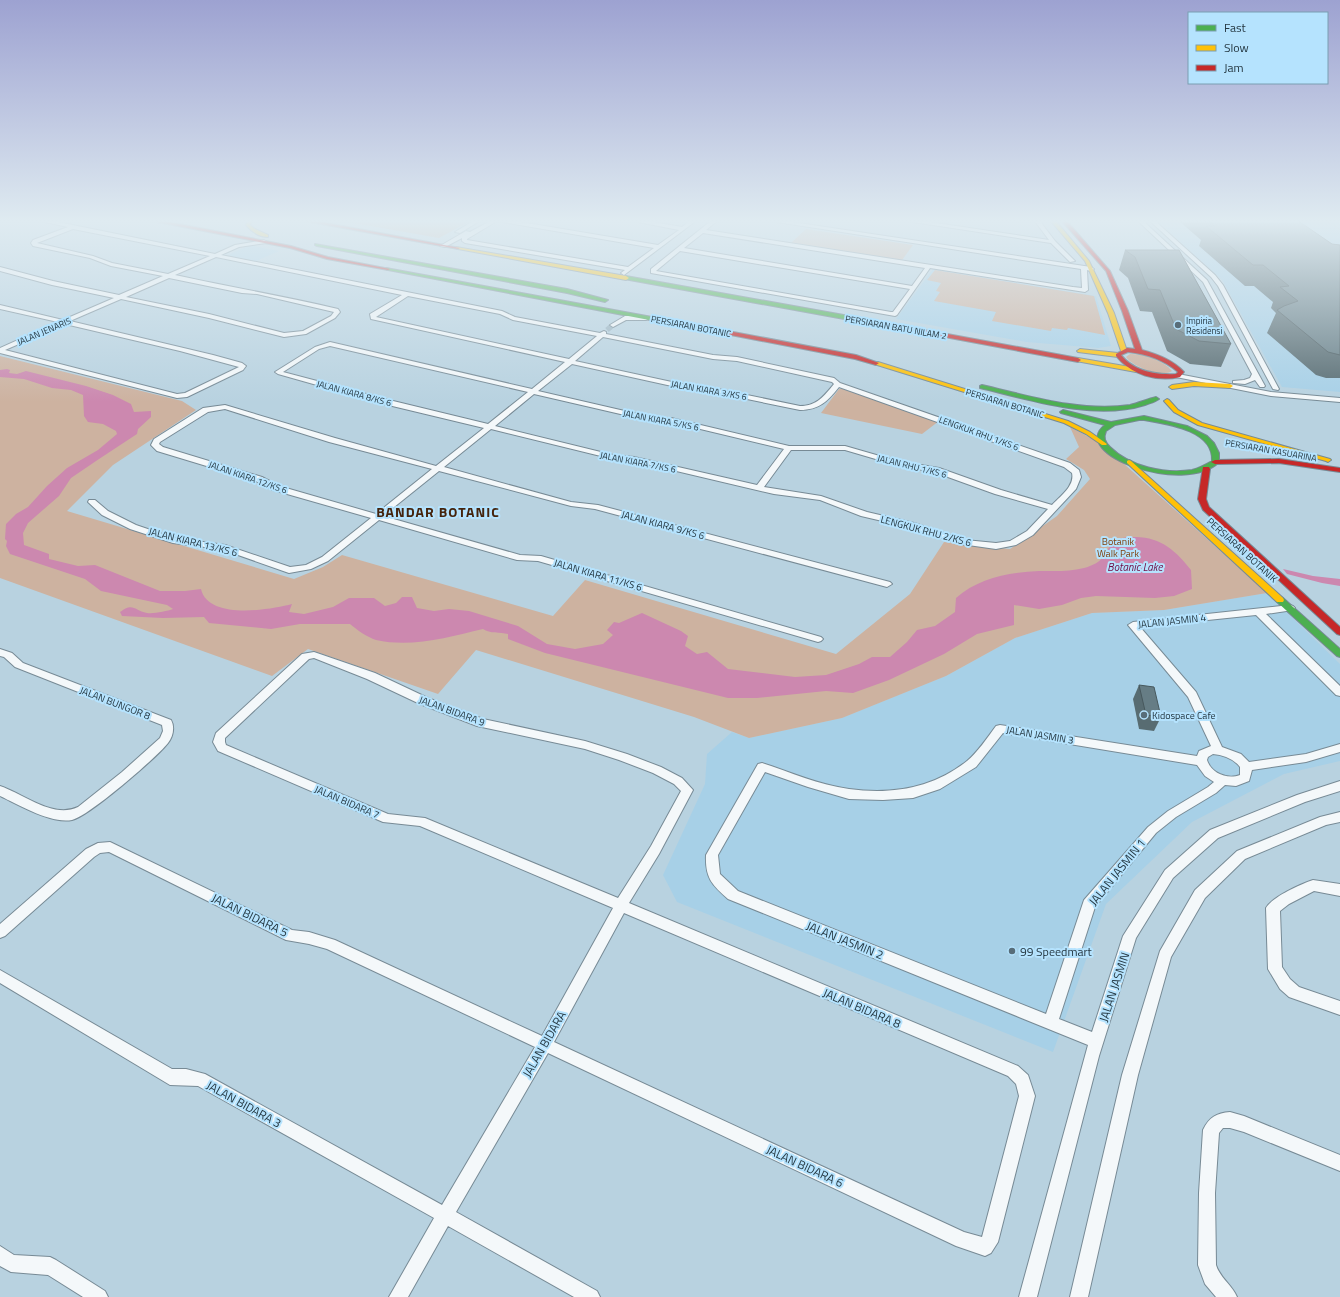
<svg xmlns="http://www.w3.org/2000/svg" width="1340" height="1297" viewBox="0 0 1340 1297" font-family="'Titillium Web',sans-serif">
	<rect width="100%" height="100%" fill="#b8d2e0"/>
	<g fill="#a7d0e7">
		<path d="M1156,220H1334L1340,224V392L1282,387L1222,280Z"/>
		<path d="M253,246L279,251L254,262L229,257L230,254L246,247Z"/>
		<path d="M933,269L1096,296L1111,346L1098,348L1027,342L896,319Z"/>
		<path d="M1267,593L1340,664V761L1284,774L1192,822L1106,904L1053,1052L677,902L663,875L705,784L707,754L732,732L749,738L842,718L946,676L1015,638L1092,613L1164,610Z"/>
	</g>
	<g fill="#cdb2a0">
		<path d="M336,220H472L439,238Z"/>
		<path d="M806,229L913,245L902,260L791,243Z"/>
		<path d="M935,270L1094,296L1105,335L1068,328L1067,330L1052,328L1051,331L992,321L996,312L934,301L940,292L936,291L941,283L927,280Z"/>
		<path d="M1130,354C1144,354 1163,360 1172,371C1162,378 1133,367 1126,357Z"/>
		<path d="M0,356L182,401L196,410L113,465L67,511L294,579L323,567L342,555L553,616L585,580L836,654L910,594L944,542L1010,549L1057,516L1090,479L1084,470L1066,459L1079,447L1070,427L1102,444L1267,593L1164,610L1092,613L1015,638L946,676L842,718L749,738L694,717L476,650L438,694L308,649L272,676L0,578Z"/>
		<path d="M847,388L939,421L922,434L821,413L839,389Z"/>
	</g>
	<g fill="#cc88af">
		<path d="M7,369L10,370L9,373L17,374L26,371L86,386L113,395L131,404L134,412L151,411V417L138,429L137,434L99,459L71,478L59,496L28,523L23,533L24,545L49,554V559L78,566L95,565L160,591H185L201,589C208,620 269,610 292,604L289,612L304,614L333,607L349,598H374L385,606L396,603L402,597H412L417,608L434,611L449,609L469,611L518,626L547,644L575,649L603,644L613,635L607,630L614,622L619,623L642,613L681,631L688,636L685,646L697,654L707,652L728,669L795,677L826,675L859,664L872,657H890L907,642L917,630L935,626L955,612L956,598C978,578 1010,572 1039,571C1054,571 1069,572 1084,568C1092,566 1100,562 1105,555C1108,551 1109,545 1113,542C1118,537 1129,537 1136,537C1161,537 1177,552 1191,570L1192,589L1174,596L1155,598L1096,596L1081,598L1062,605L1039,609L1014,605V625L977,634L944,654L889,680L853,693L826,691L757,698H728L545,653L508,639V634C500,632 490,634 483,629C449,637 412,648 376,640C367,637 357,630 350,624H300L271,629L209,623L204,617L163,618L122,616L120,612C133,602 134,610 147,613C154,614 167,611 173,609L167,605L101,591L85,579L10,554L6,546L7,541L5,539L6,524L16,514L28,507L47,486L67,468L98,450L117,434L116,431L103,424L88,422L84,416L83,395L71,390L52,388L24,379L0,377V370Z"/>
		<path d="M1283,569L1313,576L1340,579V586L1322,583L1287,574Z"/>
	</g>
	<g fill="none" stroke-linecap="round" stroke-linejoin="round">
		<path stroke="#9ab3c0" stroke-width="5.5" stroke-dasharray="5.5 3" stroke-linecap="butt" d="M607,330L613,325"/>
		<defs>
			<g id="street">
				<path d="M36,220H48L215,254L235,245L264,240L267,242L266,243L239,247L221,255L502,311L515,317L600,333L604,331L606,332V334L713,355L737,357L834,378L840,383L1070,463L1079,470L1081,477L1076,489L1033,535L1016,545L996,549L961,544L908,527L861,516L820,500L774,494L634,461L613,459L491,429L444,467L571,502L598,505L890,582L892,584L887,587L595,509L571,506L439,471L383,516L520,555L541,556L821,637L823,639L821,641L818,642L538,561L517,560L379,520L328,561L311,569L289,573L221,549L173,543L130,529L102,515L88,502L89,500H95L108,511L136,525L174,538L225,545L290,567L306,565L322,557L371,518L273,490L256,481L157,451L151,445L154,439L203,408L225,405L335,438L436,466L484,428L384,404L278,374L275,372L315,347L330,342L532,389L565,362L371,319L370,314L402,295L216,257L175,275C229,287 284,296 338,309L340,312L335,318L306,334L284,337L209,318L121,299L70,321L213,355L242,363L246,366L243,370L187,397L177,398L4,354L0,353V348L58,322L0,309V305L63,320L114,298L52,285L0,271V267L53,281L119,295L163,276L111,266L90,258L33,246L31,243L33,240L68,227ZM73,229L210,256L168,274L112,263L93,256L37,243ZM169,278L242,293L257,294L334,312L331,316L303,331L284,333L209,314L126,297ZM408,296L500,314L513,320L597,336L569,359L376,317ZM65,324L180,351L239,367L185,393L177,394L5,350ZM603,337L713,359L737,361L832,382L834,384C824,396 817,406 800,406L713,388L681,384L575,361ZM330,346L528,392L488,424L389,400L283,372L319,349ZM572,364L681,388L713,392L800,410C819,410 828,401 839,387L1064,467L1072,473C1075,486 1060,496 1052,505L1001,490L939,468L897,461L845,446H789L671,418H655L538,391ZM534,394L655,422H671L784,449L757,485L634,457L613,455L495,426ZM225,409L329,442L432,469L376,514L279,486L262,477L163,447L159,444L160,442L208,412ZM791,450H845L896,465L934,472L995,494L1048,509L1027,531L1010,541L996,543L965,540L914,523L867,512L821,496L764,487Z"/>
				<path d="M475,220H481L460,233L455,232Z"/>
				<path d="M492,220H509L658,245L679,230L628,220H642L682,227L691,220H697L624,275L621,273L625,270L465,243L462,241V238L445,247L440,246L466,231L470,232ZM497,221L654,248L628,267L467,240V239Z"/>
				<path d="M712,220H718L706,230L1073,287L1082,288L1081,269L764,220H779L1091,267L1094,269L1091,271L1087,270L1088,290L1085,292L930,268L897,315L895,316L651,273V269ZM703,233L925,268L912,286L684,248ZM680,251L910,289L893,312H891L656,271Z"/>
				<path d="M900,220H916L1049,240L1034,220H1039L1055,241L1075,261L1070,262L1051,243Z"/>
				<path d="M1137,220H1142L1207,280L1265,386L1264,387H1260L1255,380L1245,384L1233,383V381L1244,380L1250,378L1252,374L1203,282Z"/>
				<path d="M1149,220H1154L1215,275L1223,285L1279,389L1278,390L1273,389L1218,286L1211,277Z"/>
				<path d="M625,316H646L649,318L646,320H626L613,327L610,325Z"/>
				<path d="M1178,374L1271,392L1340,398V402L1271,396L1176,377L1175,376Z"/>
				<path d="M1290,605L1293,606L1295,608L1293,610L1266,614L1340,686V696L1336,695L1256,615L1140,627L1196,692L1222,747L1241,754L1249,762L1306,754L1340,744V752L1306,762L1252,770L1249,781L1236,786L1225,785L1216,793L1176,817L1156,833L1095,907L1059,1019L1092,1032L1123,936L1165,870L1210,830L1297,795L1340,781V791L1305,802L1218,838L1173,878L1136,938L1099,1056L1037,1297H1019L1088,1045L728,899C712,885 705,878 706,855L758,764L762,763C790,772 819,785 849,789C892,795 933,788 967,761C977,753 988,737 996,726L1000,725L1197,756L1199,751L1211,746L1188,697L1128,625L1133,622ZM1003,733L1197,765L1205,776L1214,782L1208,787L1168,811L1148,827L1084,900L1046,1014L738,891L720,874L718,855L765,772L808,787L849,799L883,800L913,798L940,789L976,767ZM1213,754C1223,755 1234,759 1240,767V775C1227,780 1211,773 1207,760L1208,757Z"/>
				<path d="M0,649L12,653L23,663L171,720C175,727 173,737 168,743C156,758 89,816 72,820C51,824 19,805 0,796V786C24,794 53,819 78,807L122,772L160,738L163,731L162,725L15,667L4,657L0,656Z"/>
				<path d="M314,652L375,673L428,698L483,719L585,741L627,754L661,767L682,778L693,790L659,854L629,903L1018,1066L1028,1075L1035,1096L998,1242L991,1253L985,1256L956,1246L548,1053L456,1212L597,1291L600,1297H574L448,1226L408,1297H389L434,1218L198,1086L170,1085L0,983V970L172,1069H186L205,1074L442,1205L535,1047L327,949L309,944L286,940L109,852L100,853L94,857L5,936L0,938V924L86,849L98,843L110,842L292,930L309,932L335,940L542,1036L613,908L420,826L383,822L218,751L213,742L216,733L302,654ZM314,658L367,679L420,704L477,726L585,749L619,760L653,773L674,784L681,791L651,846L618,898L425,818L388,814L226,745L225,742V738L309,659ZM624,913L1008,1076L1016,1084L1019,1096L982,1237L964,1232L554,1042Z"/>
				<path d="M1340,812V822L1326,825L1245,859L1205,898L1171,957L1138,1075L1088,1297H1070L1122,1075L1160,951L1195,890L1237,851L1320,817Z"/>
				<path d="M1313,880L1340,884V896L1314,891L1289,904L1280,911L1282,967L1290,979L1299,987L1340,1001V1015L1289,997L1280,989L1268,969L1266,908C1272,897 1301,884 1313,880Z"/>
				<path d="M1230,1112L1244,1116L1340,1155V1171L1244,1132L1230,1128H1223L1219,1133L1215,1193L1216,1265C1220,1278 1232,1285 1237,1297H1216L1205,1284L1198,1265L1199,1193L1203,1130C1209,1117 1217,1113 1230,1112Z"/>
				<path d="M0,1246L14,1255L50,1257L56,1260L105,1291L108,1297H83L48,1275L11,1272L0,1266Z"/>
			</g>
			<g id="fast">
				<path d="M315,244L567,289L608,300L605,302L567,293L317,246L315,245Z"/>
				<path d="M386,268L712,328L715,330L712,332L388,270L386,269Z"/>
				<path d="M626,276L866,319L869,321L866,323L624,279L623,278Z"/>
				<path d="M982,385C1030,396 1080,412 1130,405C1139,403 1147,399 1156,397L1159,399C1155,402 1150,403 1145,405C1095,421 1030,400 980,388V386Z"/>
				<path d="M1063,410L1111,422L1144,416L1187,426L1207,436L1214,443L1219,453V462C1185,496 1067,454 1105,425L1061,413L1060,412ZM1139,420H1144C1167,424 1214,430 1212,461C1205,465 1199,468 1192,470C1165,474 1130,467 1110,447C1105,442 1103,438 1106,431L1115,425Z"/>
				<path d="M1280,597L1283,598L1340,649V657L1337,656L1277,602L1276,600L1277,598Z"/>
			</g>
			<g id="slow">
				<path d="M248,220H253L250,225L255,229L268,235V237C259,237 251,231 246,225Z"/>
				<path d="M1050,220H1055L1089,261L1114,313L1127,351L1126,352L1121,351L1108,313L1085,261Z"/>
				<path d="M456,247L626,276L629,278L626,280L458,249L456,248Z"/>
				<path d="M1080,349L1118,353L1121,355L1118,357L1078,352L1077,351Z"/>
				<path d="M1078,358L1136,368L1139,370L1136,372L1076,361V359Z"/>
				<path d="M874,362H878L1068,421L1090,432L1107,444L1106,445H1102L1086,434L1064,423L874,364Z"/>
				<path d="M1194,382L1230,384L1233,386L1230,388L1194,386L1172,389L1169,387L1172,385Z"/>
				<path d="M1167,399L1169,400L1178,410L1202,423L1330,459L1331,460L1328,462L1326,461L1198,425L1174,412L1164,401Z"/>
				<path d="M1129,460L1131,461L1283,598L1284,600L1283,602H1277L1127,463V461Z"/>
			</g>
			<g id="jam">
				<path d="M147,220H159L291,246L328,257L390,269L388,270L327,259L290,248Z"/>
				<path d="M299,220H311L460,248L458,249Z"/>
				<path d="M1061,220H1066L1110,271L1128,311L1142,350C1157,354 1173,360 1184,372L1180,377C1157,382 1131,375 1116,356V354L1127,348L1135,349L1122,311L1106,271ZM1128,352C1147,354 1164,360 1178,372L1176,374C1156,375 1135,372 1121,355Z"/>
				<path d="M866,319L1078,358L1081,360L1078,362L864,322V320Z"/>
				<path d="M712,328L856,355L879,363L876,365L855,359L710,331V329Z"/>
				<path d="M1279,459L1340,468V472L1279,463L1215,464L1211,462L1215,460Z"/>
				<path d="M1203,467H1209L1210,469L1206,499L1209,507L1340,627V635L1337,634L1203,510L1198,499Z"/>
			</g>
		</defs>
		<use href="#street" stroke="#778a95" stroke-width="2"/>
		<use href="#fast" stroke="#778a95" stroke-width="2"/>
		<use href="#slow" stroke="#778a95" stroke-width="2"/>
		<use href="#jam" stroke="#778a95" stroke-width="2"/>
		<use href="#street" fill="#f4f8fa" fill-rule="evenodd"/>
		<use href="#fast" fill="#4caf50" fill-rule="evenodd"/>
		<use href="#slow" fill="#ffc107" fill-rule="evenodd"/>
		<use href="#jam" fill="#c62828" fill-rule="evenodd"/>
		<path stroke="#c1c9cc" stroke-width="1" d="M1326,220L1340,230"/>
	</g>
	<g fill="#586c72">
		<path d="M1178,220H1297L1332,244L1340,245V378H1326L1316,375L1267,333L1276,313L1271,308L1273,302L1254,286H1245L1199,246L1201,240Z"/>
		<path d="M1125,250H1179L1231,344L1221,367L1190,364L1167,351L1152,312L1140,311L1128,278L1119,270Z"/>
		<path d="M1139,685L1161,717L1154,731L1139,729L1133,699Z"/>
	</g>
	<g fill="#667d85" stroke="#47585d">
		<path d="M1208,220H1297L1332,244L1340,245V355L1328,352L1277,310L1284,306L1298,301L1280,287L1289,286L1263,265H1253L1206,226H1215Z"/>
		<path d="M1125,250H1179L1231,344L1199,341L1176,329L1160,290L1148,289L1135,257Z"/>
		<path d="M1139,685L1154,687L1161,717L1146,715Z"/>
	</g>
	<linearGradient id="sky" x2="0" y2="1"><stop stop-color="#9da2d1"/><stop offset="0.55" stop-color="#dfebf1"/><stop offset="1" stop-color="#dfebf1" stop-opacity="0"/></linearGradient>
	<rect width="1340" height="402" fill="url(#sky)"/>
	<g fill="#586d79" stroke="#b5e3fe" stroke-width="1.5">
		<circle cx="1178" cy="325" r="4"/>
		<circle cx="1144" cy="715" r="4"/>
		<circle cx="1012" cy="951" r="4"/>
	</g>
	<g text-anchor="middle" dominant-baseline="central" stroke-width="4" stroke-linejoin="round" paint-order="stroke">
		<g font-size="9" fill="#243741" stroke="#b5e3fe" text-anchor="start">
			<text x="1186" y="320">Impiria<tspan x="1186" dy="10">Residensi</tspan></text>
		</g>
		<g font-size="9" fill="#243741" stroke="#b5e3fe">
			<text transform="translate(691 326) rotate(11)">PERSIARAN BOTANIC</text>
			<text transform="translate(896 327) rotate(10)">PERSIARAN BATU NILAM 2</text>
			<text transform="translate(44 331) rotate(-23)">JALAN JENARIS</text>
			<text transform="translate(709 390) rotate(10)">JALAN KIARA 3/KS 6</text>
			<text transform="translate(354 393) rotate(15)">JALAN KIARA 8/KS 6</text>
			<text transform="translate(1005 403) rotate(17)">PERSIARAN BOTANIC</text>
			<text transform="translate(661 420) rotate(11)">JALAN KIARA 5/KS 6</text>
			<text transform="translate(979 433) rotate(20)">LENGKUK RHU 1/KS 6</text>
			<text transform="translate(1271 450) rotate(10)">PERSIARAN KASUARINA</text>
			<text transform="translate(638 462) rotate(11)">JALAN KIARA 7/KS 6</text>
			<text transform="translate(912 466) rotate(14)">JALAN RHU 1/KS 6</text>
			<text transform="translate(248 477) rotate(19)">JALAN KIARA 12/KS 6</text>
		</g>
		<g font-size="10" fill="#243741" stroke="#b5e3fe">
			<text transform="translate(663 525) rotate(15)">JALAN KIARA 9/KS 6</text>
			<text transform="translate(926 531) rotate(15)">LENGKUK RHU 2/KS 6</text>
			<text transform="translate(193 542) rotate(14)">JALAN KIARA 13/KS 6</text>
			<text transform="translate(1242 550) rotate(42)">PERSIARAN BOTANIK</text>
			<text transform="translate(598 575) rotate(16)">JALAN KIARA 11/KS 6</text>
			<text transform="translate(1172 621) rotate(-6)">JALAN JASMIN 4</text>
			<text transform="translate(115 703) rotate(21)">JALAN BUNGOR 8</text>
			<text transform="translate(452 711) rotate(20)">JALAN BIDARA 9</text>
			<text transform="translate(1040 735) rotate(9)">JALAN JASMIN 3</text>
			<text transform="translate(347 802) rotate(23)">JALAN BIDARA 7</text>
		</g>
		<g font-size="10" fill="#7f400b" stroke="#b5e3fe">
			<text x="1118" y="541">Botanik<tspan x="1118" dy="12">Walk Park</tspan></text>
		</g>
		<g font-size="10" fill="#243741" stroke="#b5e3fe" text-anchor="start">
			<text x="1152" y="715">Kidospace Cafe</text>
		</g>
		<g font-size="11" font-style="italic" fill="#700a43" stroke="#b5e3fe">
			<text x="1135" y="567">Botanic Lake</text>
		</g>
		<g font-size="12" fill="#243741" stroke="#b5e3fe">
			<text transform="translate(1117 872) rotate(-51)">JALAN JASMIN 1</text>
			<text transform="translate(250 915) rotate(26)">JALAN BIDARA 5</text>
			<text transform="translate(845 940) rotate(22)">JALAN JASMIN 2</text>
			<text transform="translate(1114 987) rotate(-72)">JALAN JASMIN</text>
			<text transform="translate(862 1008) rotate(23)">JALAN BIDARA 8</text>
			<text transform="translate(544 1044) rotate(-60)">JALAN BIDARA</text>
			<text transform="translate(244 1104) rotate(29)">JALAN BIDARA 3</text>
			<text transform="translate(805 1166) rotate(25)">JALAN BIDARA 6</text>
		</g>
		<g font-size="12" fill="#243741" stroke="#b5e3fe" text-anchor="start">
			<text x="1020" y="951">99 Speedmart</text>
		</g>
		<g font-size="14" font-weight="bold" letter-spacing="1" fill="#45240d" stroke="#b5e3fe">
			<text x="438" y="511">BANDAR BOTANIC</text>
		</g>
	</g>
	<rect x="1188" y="12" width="140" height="72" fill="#b5e3fe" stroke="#7b9eb2"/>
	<rect x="1196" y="25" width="20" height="6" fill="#4caf50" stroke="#7b9eb2"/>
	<text x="1224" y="32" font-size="12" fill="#243741">Fast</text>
	<rect x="1196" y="45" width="20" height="6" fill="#ffc107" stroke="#7b9eb2"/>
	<text x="1224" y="52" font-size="12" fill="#243741">Slow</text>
	<rect x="1196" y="65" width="20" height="6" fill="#c62828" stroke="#7b9eb2"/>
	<text x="1224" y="72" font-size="12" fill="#243741">Jam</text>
</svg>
